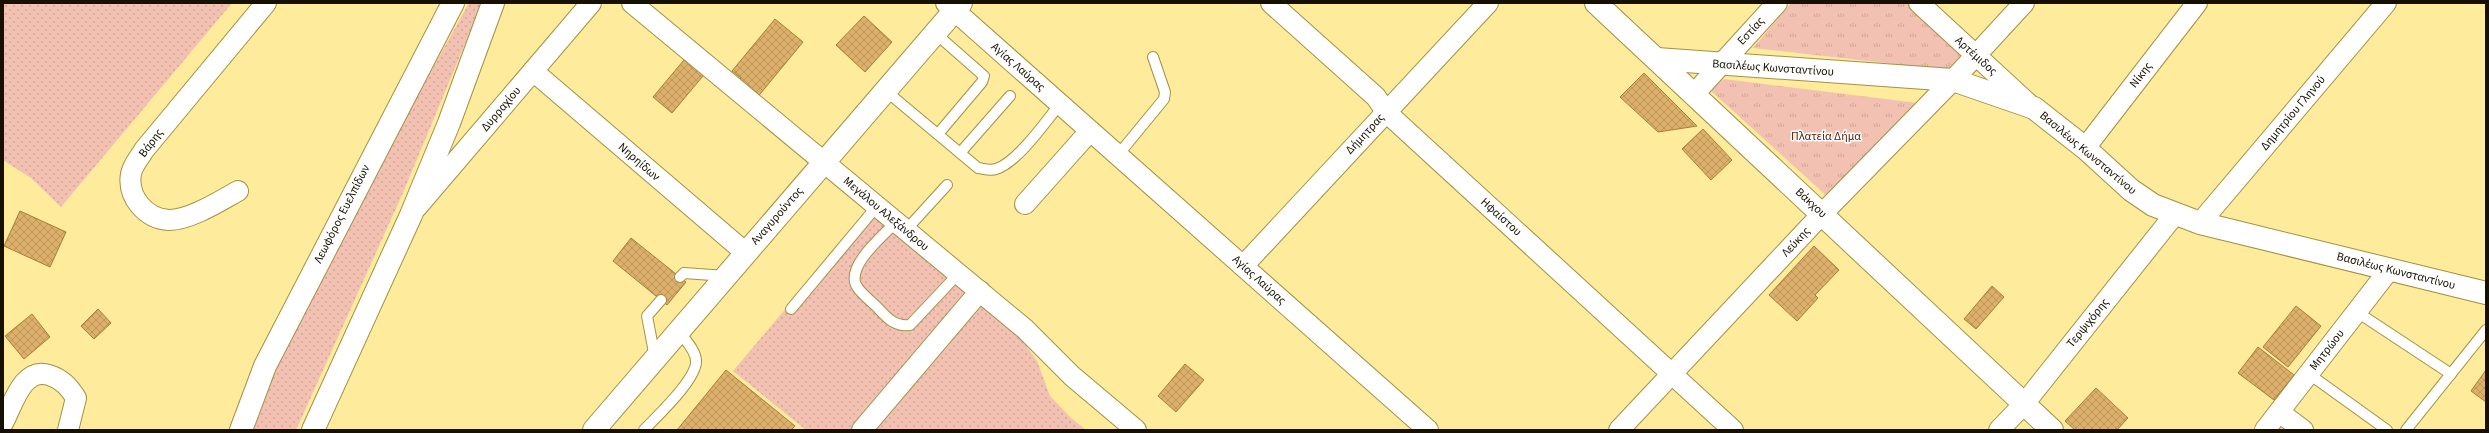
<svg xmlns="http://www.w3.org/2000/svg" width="2489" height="433" viewBox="0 0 2489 433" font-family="'Source Sans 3',sans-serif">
	<defs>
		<pattern id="grass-dots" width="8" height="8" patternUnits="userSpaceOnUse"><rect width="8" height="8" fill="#f3c1b2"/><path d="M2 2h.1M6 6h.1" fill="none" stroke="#cfa597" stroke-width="1.8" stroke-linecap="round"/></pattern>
		<pattern id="park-tufts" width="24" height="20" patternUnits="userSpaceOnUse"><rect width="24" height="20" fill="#f3c1b2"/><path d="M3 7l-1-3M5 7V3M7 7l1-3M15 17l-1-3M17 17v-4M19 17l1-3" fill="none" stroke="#cfa597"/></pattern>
		<pattern id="building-cross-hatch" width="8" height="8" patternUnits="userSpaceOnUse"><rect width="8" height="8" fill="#dcaf6b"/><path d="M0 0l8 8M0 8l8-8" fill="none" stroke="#bc965b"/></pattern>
	</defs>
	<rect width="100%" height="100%" fill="#feeb9b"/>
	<g fill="url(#grass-dots)">
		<path d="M3,3H232L61,207L31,178L3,160Z"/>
		<path d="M469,3H482L402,195L296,430H248L253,413L323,266Z"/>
		<path d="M869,210L1015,330L1037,361L1050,396L1071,418L1086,430H806L733,371Z"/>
	</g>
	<g fill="url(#park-tufts)">
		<path d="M1791,3H1907L1962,54L1947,70L1753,48Z"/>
		<path d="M1724,79L1918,103L1829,198L1710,90Z"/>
	</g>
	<g fill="url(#building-cross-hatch)" stroke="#a77c37">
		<path d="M864,16L892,42L865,72L836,45Z"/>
		<path d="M775,19L803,42L756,99L737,83L741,78L732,71Z"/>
		<path d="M689,54L708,70L672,113L653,97Z"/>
		<path d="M1644,73L1697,126L1658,132L1620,97Z"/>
		<path d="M1703,129L1732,160L1711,180L1682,149Z"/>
		<path d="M20,211L66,232L50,267L4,246Z"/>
		<path d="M631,238L686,282L667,305L613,261Z"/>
		<path d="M1814,246L1839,270L1815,295L1818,298L1797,321L1769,295Z"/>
		<path d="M1992,286L2004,297L1976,329L1964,319Z"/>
		<path d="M2296,306L2321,326L2288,367L2263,347Z"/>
		<path d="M98,309L111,323L94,339L81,326Z"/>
		<path d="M32,314L50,337L24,359L5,336Z"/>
		<path d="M2258,347L2294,375L2274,400L2238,373Z"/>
		<path d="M1185,364L1204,380L1176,412L1158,396Z"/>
		<path d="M726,370L795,426L791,430H677Z"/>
		<path d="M2486,370V402L2471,391Z"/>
		<path d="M2096,388L2128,418L2117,430H2075L2065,421Z"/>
	</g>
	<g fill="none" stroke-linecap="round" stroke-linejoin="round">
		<defs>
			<g id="lane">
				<path d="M935,33L984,76L982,82L938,134"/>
				<path d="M886,91L978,168C985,169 990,171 996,169C1017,163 1046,121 1060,104"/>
				<path d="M960,153L1010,96"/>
				<path d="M1118,155L1164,99L1165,92L1153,57"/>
				<path d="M896,222C883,236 847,265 856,285C860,293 871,301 877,307C887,318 895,327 910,325L959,273"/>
				<path d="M906,230L947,185"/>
				<path d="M680,277L684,273L726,276"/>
				<path d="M791,309L877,206"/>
				<path d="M2357,312L2451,374"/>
				<path d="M655,358L647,316L661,300"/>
				<path d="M2309,374L2387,430"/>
				<path d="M644,430C657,416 697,379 696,361C696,350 684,339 679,331"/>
				<path d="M2406,430L2486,330"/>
			</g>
			<g id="street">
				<path d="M632,3L1025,329L1072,376L1136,430"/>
				<path d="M946,3L1428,430"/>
				<path d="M1271,3L1376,97L1386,112L1733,430"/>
				<path d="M1919,3L2032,107"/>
				<path d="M533,71L746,253"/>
				<path d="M1694,94L1777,3"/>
				<path d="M2085,148L2197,3"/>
				<path d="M238,191C220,201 190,220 169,220C146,219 127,197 131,174C132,166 140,157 144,150L266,3"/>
				<path d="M1025,204L1090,131"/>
				<path d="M417,207L591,3"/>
				<path d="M2200,223L2386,3"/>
				<path d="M1243,266L1488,3"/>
				<path d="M2279,412L2303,430"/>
				<path d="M3,423C13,405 22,367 49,375C62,379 69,387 76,398L68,430"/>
				<path d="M862,430L980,291"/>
				<path d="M1619,430L1822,214L1953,80L2024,3"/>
				<path d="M1999,430L2024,404L2175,214"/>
				<path d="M2265,430L2389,270"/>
			</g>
			<g id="secondary">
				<path d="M1596,3L2052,430"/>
				<path d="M1657,59L1953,80L2034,108L2085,148L2131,190L2153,205L2200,223L2486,293"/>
				<path d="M594,430L961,3"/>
			</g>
			<g id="primary">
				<path d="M241,430L265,366L453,3"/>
				<path d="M313,430L411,215L449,123L493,3"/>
			</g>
		</defs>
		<use href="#lane" stroke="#a39143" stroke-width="12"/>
		<use href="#street" stroke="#a39143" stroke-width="22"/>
		<use href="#secondary" stroke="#a39143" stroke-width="24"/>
		<use href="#primary" stroke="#a39143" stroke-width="24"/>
		<use href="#lane" stroke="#fff" stroke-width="10"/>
		<use href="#street" stroke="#fff" stroke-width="20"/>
		<use href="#secondary" stroke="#fff" stroke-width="22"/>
		<use href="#primary" stroke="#fff" stroke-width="22"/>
	</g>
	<g text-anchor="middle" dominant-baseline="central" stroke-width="3" stroke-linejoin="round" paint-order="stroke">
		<g font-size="12" fill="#151000" stroke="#fff">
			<text transform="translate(1751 31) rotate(-47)">Εστίας</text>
			<text transform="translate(1976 56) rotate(42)">Αρτέμιδος</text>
			<text transform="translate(1018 67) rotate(41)">Αγίας Λαύρας</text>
			<text transform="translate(1773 68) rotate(4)">Βασιλέως Κωνσταντίνου</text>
			<text transform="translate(2141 75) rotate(-52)">Νίκης</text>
			<text transform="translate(501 109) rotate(-50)">Δυρραχίου</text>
			<text transform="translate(2293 113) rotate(-50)">Δημητρίου Γληνού</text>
			<text transform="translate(1365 134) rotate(-47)">Δήμητρας</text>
			<text transform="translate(151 143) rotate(-53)">Βάρης</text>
			<text transform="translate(2088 153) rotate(40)">Βασιλέως Κωνσταντίνου</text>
			<text transform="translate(639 162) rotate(41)">Νηρηίδων</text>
			<text transform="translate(1811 203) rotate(43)">Βάκχου</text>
			<text transform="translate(342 214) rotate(-63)">Λεωφόρος Ευελπίδων</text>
			<text transform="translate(886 214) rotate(40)">Μεγάλου Αλεξάνδρου</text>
			<text transform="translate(777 216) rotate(-49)">Αναγυρούντος</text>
			<text transform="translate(1501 217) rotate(42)">Ηφαίστου</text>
			<text transform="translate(1796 242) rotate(-47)">Λεύκης</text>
			<text transform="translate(2396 271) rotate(14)">Βασιλέως Κωνσταντίνου</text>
			<text transform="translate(1259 280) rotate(42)">Αγίας Λαύρας</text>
			<text transform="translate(2088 323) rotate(-51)">Τερψιχόρης</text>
			<text transform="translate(2327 350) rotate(-52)">Μητρώου</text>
		</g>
		<g font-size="12" fill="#511908" stroke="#fff">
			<text x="1826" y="136">Πλατεία Δήμα</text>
		</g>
	</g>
	<rect width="2489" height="433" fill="none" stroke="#151000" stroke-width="8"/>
</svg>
